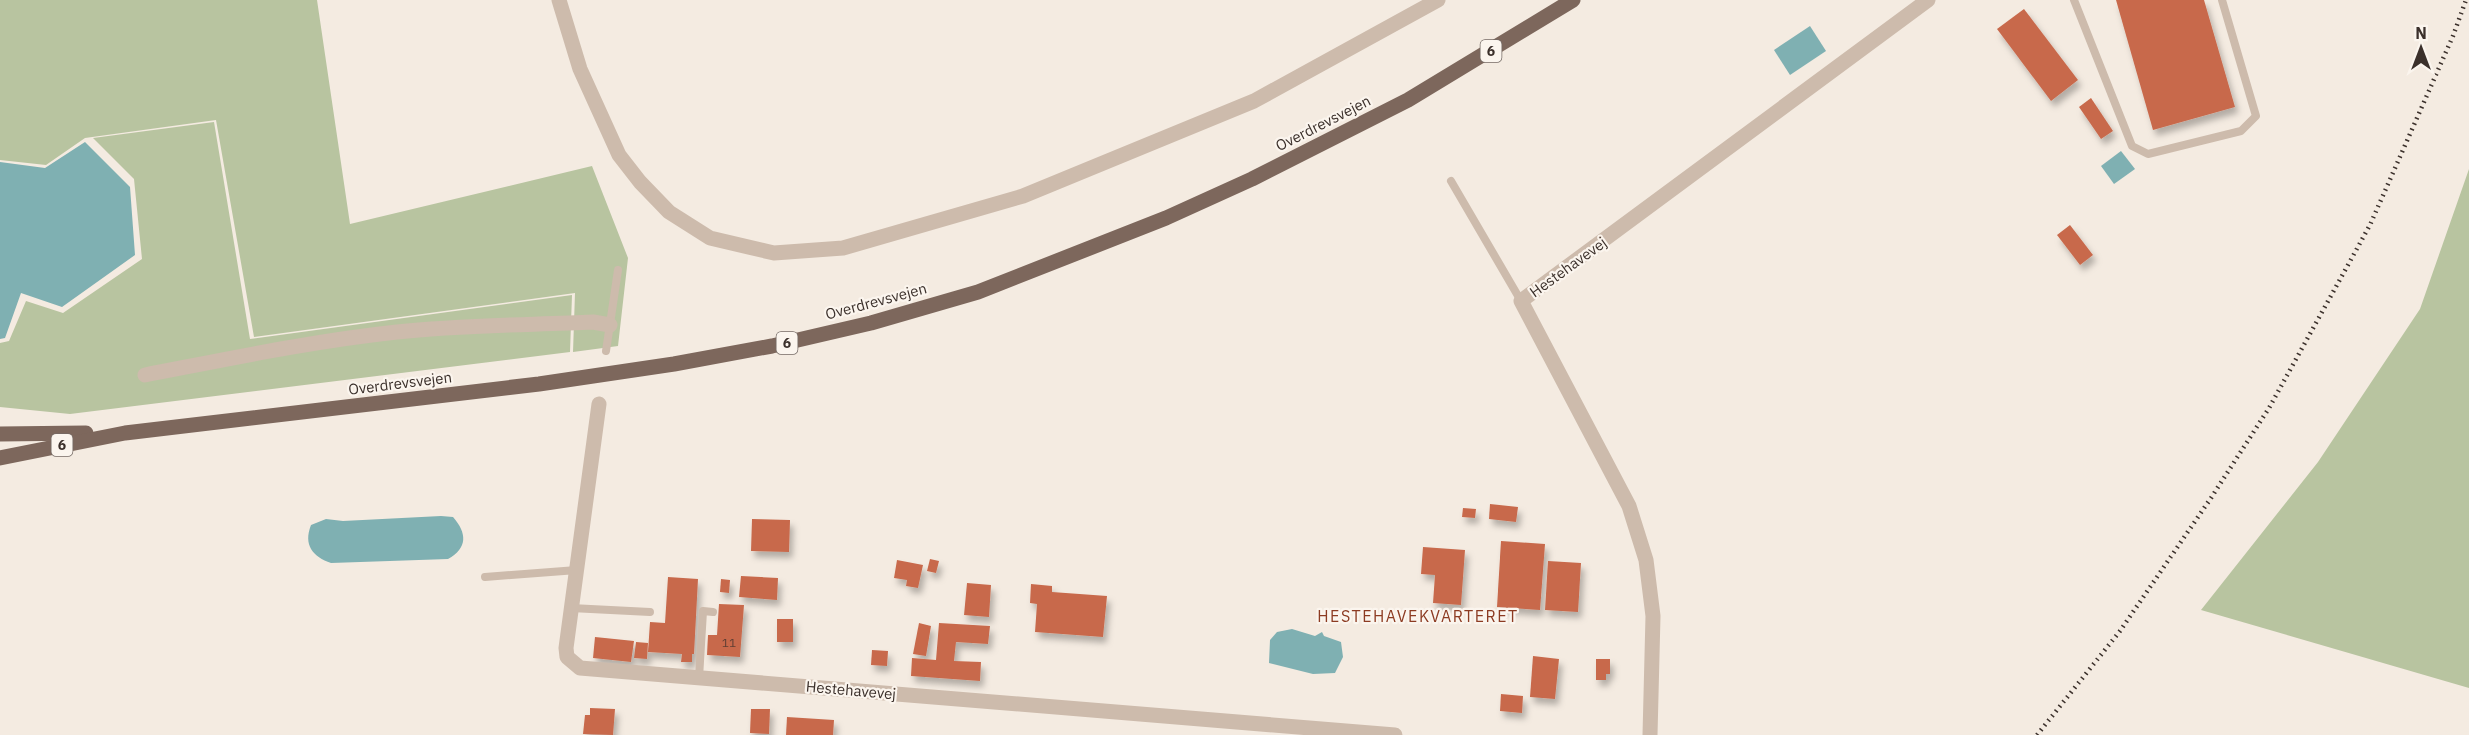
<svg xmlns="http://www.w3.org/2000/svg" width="2469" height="735" viewBox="0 0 2469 735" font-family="'IBM Plex Sans',sans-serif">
	<defs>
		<filter id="shadow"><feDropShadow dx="3.5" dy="6" stdDeviation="3" flood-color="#0004"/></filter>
	</defs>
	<rect width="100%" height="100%" fill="#f4ebe1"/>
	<g fill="#b8c4a0">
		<path d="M0,0H317L350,224L592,166L628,258L618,346L573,352L575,293L254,337L216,120L85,138L46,165L0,160Z"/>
		<path d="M214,122L250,339L572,295L570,352L70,414L0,407V343L9,341L26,301L63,313L142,259L134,179L93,138Z"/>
		<path d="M2469,169V688L2201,610L2318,462L2420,309Z"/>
	</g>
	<g fill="#7fb0b2">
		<path d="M1810,26L1826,51L1790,75L1774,50Z"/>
		<path d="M85,142L130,187L135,255L62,307L21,293L5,338L0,339V162L45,168Z"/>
		<path d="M2121,151L2135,169L2114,184L2101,166Z"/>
		<path d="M441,516L453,517C467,533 468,548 448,559L331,563C313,557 303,545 311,525L326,519L343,521Z"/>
		<path d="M1292,629L1315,636L1322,632L1324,636L1341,642L1343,657L1335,673L1313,674L1269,663L1270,640L1277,632Z"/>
	</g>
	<g fill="#c8694b" filter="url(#shadow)">
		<path d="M2116,0H2204L2235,107L2153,130Z"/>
		<path d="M2024,9L2078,80L2051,101L1997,29Z"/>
		<path d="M2091,98L2113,131L2101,139L2079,107Z"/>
		<path d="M2070,225L2093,255L2080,265L2057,235Z"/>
		<path d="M1490,504L1518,507L1516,522L1489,519Z"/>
		<path d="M1463,508L1476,509L1475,518L1462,517Z"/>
		<path d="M752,519L790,520L789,552L751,551Z"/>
		<path d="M1501,541L1545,544L1540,610L1497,607Z"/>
		<path d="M1423,547L1465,550L1461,605L1433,603L1435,575L1421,574Z"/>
		<path d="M930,559L939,561L936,573L927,571Z"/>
		<path d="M897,560L923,565L918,588L906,586L907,580L894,578Z"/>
		<path d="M1548,561L1581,563L1578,612L1545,610Z"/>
		<path d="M741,576L778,578L777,600L739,597Z"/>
		<path d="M668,577L698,579L694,654H692V662H681L682,654L648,652L650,622L665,623Z"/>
		<path d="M721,579L730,580L729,593L720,592Z"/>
		<path d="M967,583L991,585L989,617L964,615Z"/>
		<path d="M1031,584L1052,586V592L1107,596L1103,637L1035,632L1037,604L1030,603Z"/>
		<path d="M719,604L744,605L740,657L707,655L708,635H717Z"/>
		<rect x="777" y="619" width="16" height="23"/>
		<path d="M919,623L931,626L926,656L913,654Z"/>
		<path d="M939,623L990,626L988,644L956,642L954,661L981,662L980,681L911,676L912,658L936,660Z"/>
		<path d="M595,637L634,641L631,662L593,658Z"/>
		<path d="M636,642L648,643L647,659L634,658Z"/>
		<path d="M872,650L888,651L887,666L871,665Z"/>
		<path d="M1533,656L1559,659L1555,699L1530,697Z"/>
		<path d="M1596,659H1610V674H1606V680H1596Z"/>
		<path d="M1501,694L1523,696L1522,713L1500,711Z"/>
		<path d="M590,708L615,709L613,735L583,734L585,715H590Z"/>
		<path d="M751,709H770L769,734L750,733Z"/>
		<path d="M787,717L834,720L833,735H786Z"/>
	</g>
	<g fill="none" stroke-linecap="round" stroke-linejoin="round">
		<g stroke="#cdbbac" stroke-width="8">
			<path d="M2074,0L2132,146L2148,154L2241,131L2256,116L2222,0"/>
			<path d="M1451,181L1521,301"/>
			<path d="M606,351L618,270"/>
			<path d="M485,577L577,570"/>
			<path d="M571,608L650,612"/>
			<path d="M699,678L703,611L713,612"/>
		</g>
		<g stroke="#cdbbac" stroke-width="15">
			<path d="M559,0L580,69L619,155L640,182L669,212L710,238L774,253L843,248L1023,196L1254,101L1438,0"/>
			<path d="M145,375C228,359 313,341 397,332C462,325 528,325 593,322L610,325"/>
			<path d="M599,404L566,648L567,657L580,668L1395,735"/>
			<path d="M1650,735L1653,616L1646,560L1629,506L1521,301L1928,0"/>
		</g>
		<g stroke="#7d675c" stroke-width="15">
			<path d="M0,434L86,433"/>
			<path d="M0,458L125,433L539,384L674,364L772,346L871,323L978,292L1166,218L1252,179L1408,100L1573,0"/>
		</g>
		<path stroke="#3b302b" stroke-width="4.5" stroke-dasharray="1.5 4.5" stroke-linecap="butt" d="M2037,735L2120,631L2211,498L2269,408L2370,225L2453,36L2466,0"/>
	</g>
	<g text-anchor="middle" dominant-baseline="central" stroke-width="4.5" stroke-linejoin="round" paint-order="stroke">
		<g font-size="12" fill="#5e3e33">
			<text x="729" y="642">11</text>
		</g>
		<g fill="#fbf5ee" stroke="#756b66" stroke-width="1.5">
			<rect x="1480.5" y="40" width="21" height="22" rx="4.5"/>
			<rect x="776.5" y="332" width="21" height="22" rx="4.5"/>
			<rect x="51.5" y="434" width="21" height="22" rx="4.5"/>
		</g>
		<g font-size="14" font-weight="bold" fill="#3b302b">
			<text x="1491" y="51">6</text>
			<text x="787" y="343">6</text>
			<text x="62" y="445">6</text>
		</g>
		<g font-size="15" fill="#3b302b" stroke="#fbf5ee">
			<text transform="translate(1323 123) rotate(-27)">Overdrevsvejen</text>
			<text transform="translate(1568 267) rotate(-36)">Hestehavevej</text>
			<text transform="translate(876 301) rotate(-15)">Overdrevsvejen</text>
			<text transform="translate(400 383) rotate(-7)">Overdrevsvejen</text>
			<text transform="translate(851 690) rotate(5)">Hestehavevej</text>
		</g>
		<g font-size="16" letter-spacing="1.5" fill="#8c3b22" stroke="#fbf5ee">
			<text x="1418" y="616">HESTEHAVEKVARTERET</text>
		</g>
	</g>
	<g transform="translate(2421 48)" stroke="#fbf5ee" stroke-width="4.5" paint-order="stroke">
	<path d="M0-4.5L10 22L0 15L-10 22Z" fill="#3b302b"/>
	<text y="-9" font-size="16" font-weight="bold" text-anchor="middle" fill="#3b302b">N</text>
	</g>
</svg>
